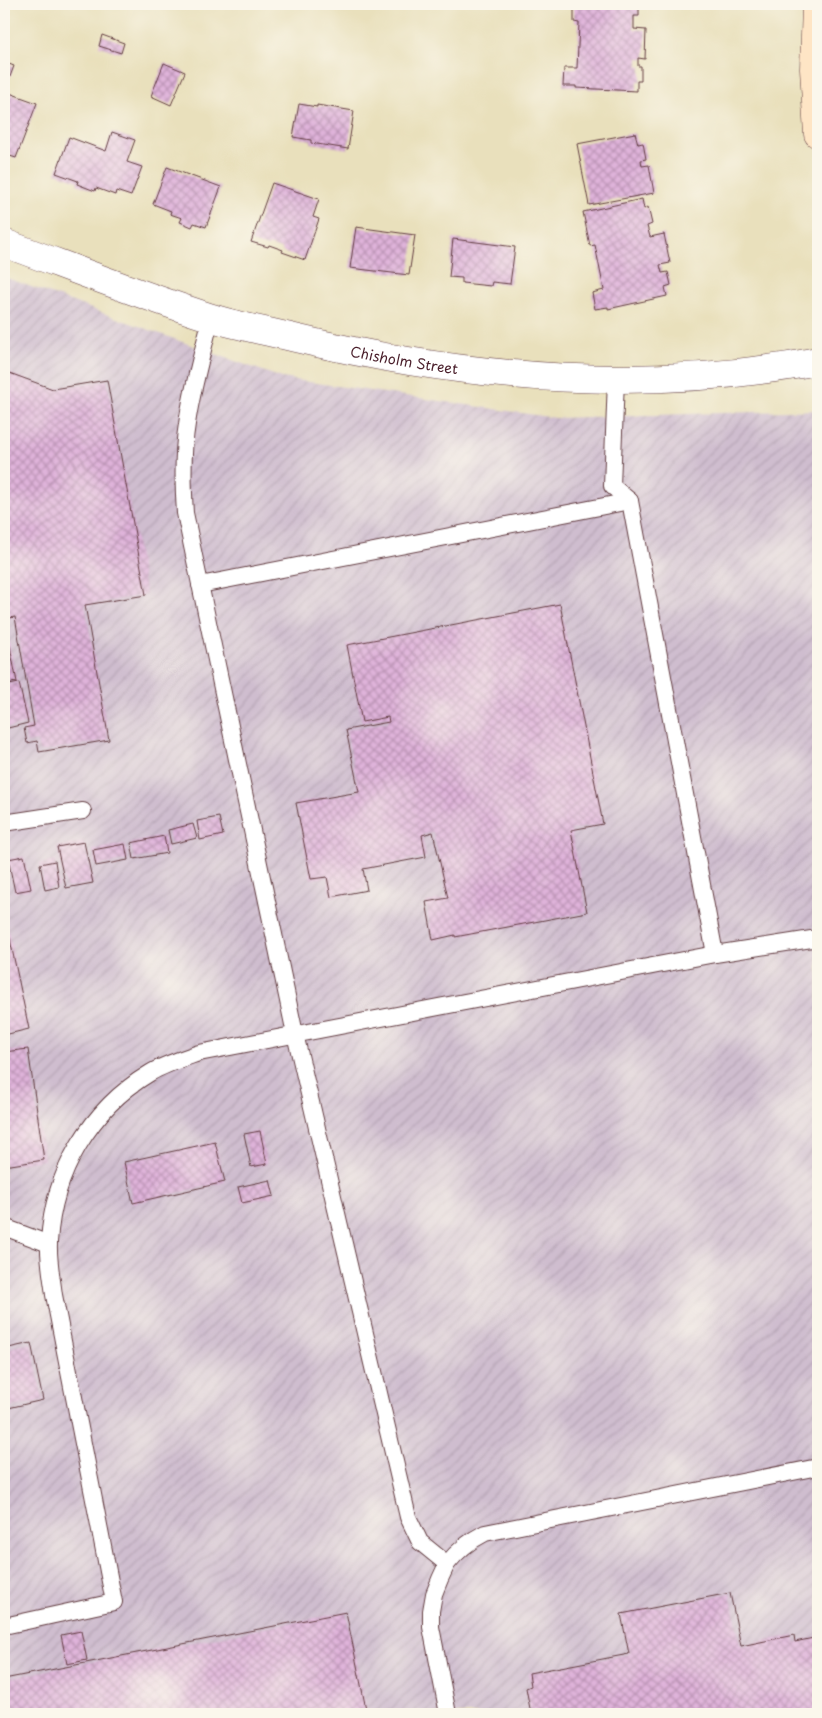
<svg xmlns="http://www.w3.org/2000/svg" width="822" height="1718" viewBox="0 0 822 1718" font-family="'Playpen Sans',sans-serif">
	<defs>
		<pattern id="industrial-furrows" width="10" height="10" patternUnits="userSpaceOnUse" patternTransform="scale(1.25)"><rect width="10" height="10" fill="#cfbdcf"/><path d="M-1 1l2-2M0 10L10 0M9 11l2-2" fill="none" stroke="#b3a2b2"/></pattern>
		<pattern id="building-cross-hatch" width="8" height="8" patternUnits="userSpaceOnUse" patternTransform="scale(1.25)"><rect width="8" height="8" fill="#dfb3da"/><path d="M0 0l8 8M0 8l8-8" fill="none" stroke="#b791b1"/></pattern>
	</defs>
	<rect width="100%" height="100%" fill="#fbf7ec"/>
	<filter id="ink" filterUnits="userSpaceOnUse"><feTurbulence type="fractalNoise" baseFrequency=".02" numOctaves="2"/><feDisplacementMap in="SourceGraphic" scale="10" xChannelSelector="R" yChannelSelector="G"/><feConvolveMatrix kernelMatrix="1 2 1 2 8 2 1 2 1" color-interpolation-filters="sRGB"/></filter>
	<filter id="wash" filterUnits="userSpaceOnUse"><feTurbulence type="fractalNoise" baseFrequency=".0096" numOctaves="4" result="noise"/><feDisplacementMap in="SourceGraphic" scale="20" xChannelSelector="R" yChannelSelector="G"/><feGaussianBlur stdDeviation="1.12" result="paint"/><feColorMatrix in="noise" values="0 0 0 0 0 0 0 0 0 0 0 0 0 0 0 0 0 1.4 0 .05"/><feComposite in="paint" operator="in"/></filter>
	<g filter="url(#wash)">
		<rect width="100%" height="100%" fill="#e9e0bc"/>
		<path fill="url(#industrial-furrows)" d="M4,277L282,378L556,418L818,410V1714H4Z"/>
		<g id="blocks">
			<g fill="url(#building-cross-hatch)">
				<path d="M574,4H639V16H634V29L646,30L645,59L638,58V66H641V81H637V91L576,88V86H563L564,68H577L579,23L574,22Z"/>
				<path d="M102,35L124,43L121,53L99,46Z"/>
				<path d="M4,62L14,66L5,90H4Z"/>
				<path d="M164,63L185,72L171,105L151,96Z"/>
				<path d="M4,91L37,103L16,158L4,154Z"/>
				<path d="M299,104L317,107V105L354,111L348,149L311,143V140L293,137Z"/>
				<path d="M112,132L135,140L127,162L142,167L131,196L116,191L115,195L96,188L95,191L77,184L78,181L56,173L69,137L106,151Z"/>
				<path d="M635,133L638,144L643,143L646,159L641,160L642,166L649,165L654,193L589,205L577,144Z"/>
				<path d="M167,167L221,187L206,227L194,223L192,227L180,222L182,218L170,214L171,211L153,204Z"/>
				<path d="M272,183L319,199L313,217L319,219L305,260L282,252L283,250L269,245L268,247L251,242Z"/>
				<path d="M642,199L644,209L648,207L652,224L647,226L650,237L664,234L670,263L660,265L662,273L668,272L671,285L665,287L667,296L608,309V307L595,309L592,293L604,290L595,245L590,246L583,212Z"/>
				<path d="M356,227L415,235L409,275L350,268Z"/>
				<path d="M453,239L515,247L510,284L492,282L491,286L462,283V278L449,277Z"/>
				<path d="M4,371L53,389L107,380L146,595L85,605L109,740L39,752L37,741L27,743L24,728L34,726L15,617L4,619Z"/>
				<path d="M560,604L603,824L571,830L587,912L455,937V935L433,940L426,902L448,898L433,832L422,835L426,857L363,869L367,890L331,897L327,877L311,879L296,803L359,792L346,730L389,722L388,717L362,722L347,645Z"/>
				<path d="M7,632L17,682L4,684V633Z"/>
				<path d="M19,683L28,723L4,729V686Z"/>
				<path d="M219,817L223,835L200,840L197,821Z"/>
				<path d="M193,824L197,838L171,844L168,830Z"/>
				<path d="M164,836L167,853L134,859L131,843Z"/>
				<path d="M84,842L93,883L66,888L57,847Z"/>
				<path d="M125,844L128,860L96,866L93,850Z"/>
				<path d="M24,856L31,889L15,892L8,859Z"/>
				<path d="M55,861L59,887L45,890L40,864Z"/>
				<path d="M4,911L29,1029L4,1035Z"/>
				<path d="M28,1049L44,1160L4,1166V1052Z"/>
				<path d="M260,1131L267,1164L251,1167L244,1134Z"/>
				<path d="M215,1142L225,1182L133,1203L124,1162Z"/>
				<path d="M270,1180L274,1196L242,1203L238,1187Z"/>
				<path d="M31,1343L43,1400L4,1409V1349Z"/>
				<path d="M730,1593L741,1646L794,1635L795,1642L818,1637V1714H531L526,1688L531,1686L529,1673L629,1654L621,1614Z"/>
				<path d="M346,1612L367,1714H4V1679Z"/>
				<path d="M81,1631L87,1660L67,1664L61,1635Z"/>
			</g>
		</g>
	</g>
	<g filter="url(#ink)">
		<use href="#blocks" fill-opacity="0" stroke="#623c41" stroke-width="1"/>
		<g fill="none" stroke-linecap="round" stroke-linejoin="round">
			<defs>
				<g id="service">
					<path d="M211,317C203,352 192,388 187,424C182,453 183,483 185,513L295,1034L408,1517L420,1542L447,1564C458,1550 469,1541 485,1533L818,1467"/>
					<path d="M616,379L612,486L630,501L715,954L818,938"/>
					<path d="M200,585L630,501"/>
					<path d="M4,823L83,811"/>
					<path d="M4,1227L49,1244"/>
					<path d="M447,1564L440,1579L434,1594L431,1611V1627L448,1714"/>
					<path d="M4,1626L114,1602L54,1295C52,1278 48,1260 49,1242C53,1173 90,1109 150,1073C165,1064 182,1059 199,1053L715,954"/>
				</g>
				<g id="minor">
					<path id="s1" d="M4,243C72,268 140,295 209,317C237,326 266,331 295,338C466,379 643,394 818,361"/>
				</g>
				<path id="secondary" d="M816,4L814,69L818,134"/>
			</defs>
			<use href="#service" stroke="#623c41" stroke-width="18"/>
			<use href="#minor" stroke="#623c41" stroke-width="29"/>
			<use href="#secondary" stroke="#623c41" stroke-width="29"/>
			<use href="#service" stroke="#fff" stroke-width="16"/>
			<use href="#minor" stroke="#fff" stroke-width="28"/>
			<use href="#secondary" stroke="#fee5c5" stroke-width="28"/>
		</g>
	</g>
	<g text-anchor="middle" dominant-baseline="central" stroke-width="4" stroke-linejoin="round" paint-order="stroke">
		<g font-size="14" fill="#4a1f2b" stroke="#fbf7ec">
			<text stroke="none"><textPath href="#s1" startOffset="418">Chisholm Street</textPath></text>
		</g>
	</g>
	<rect width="822" height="1718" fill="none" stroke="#fbf7ec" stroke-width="20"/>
</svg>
